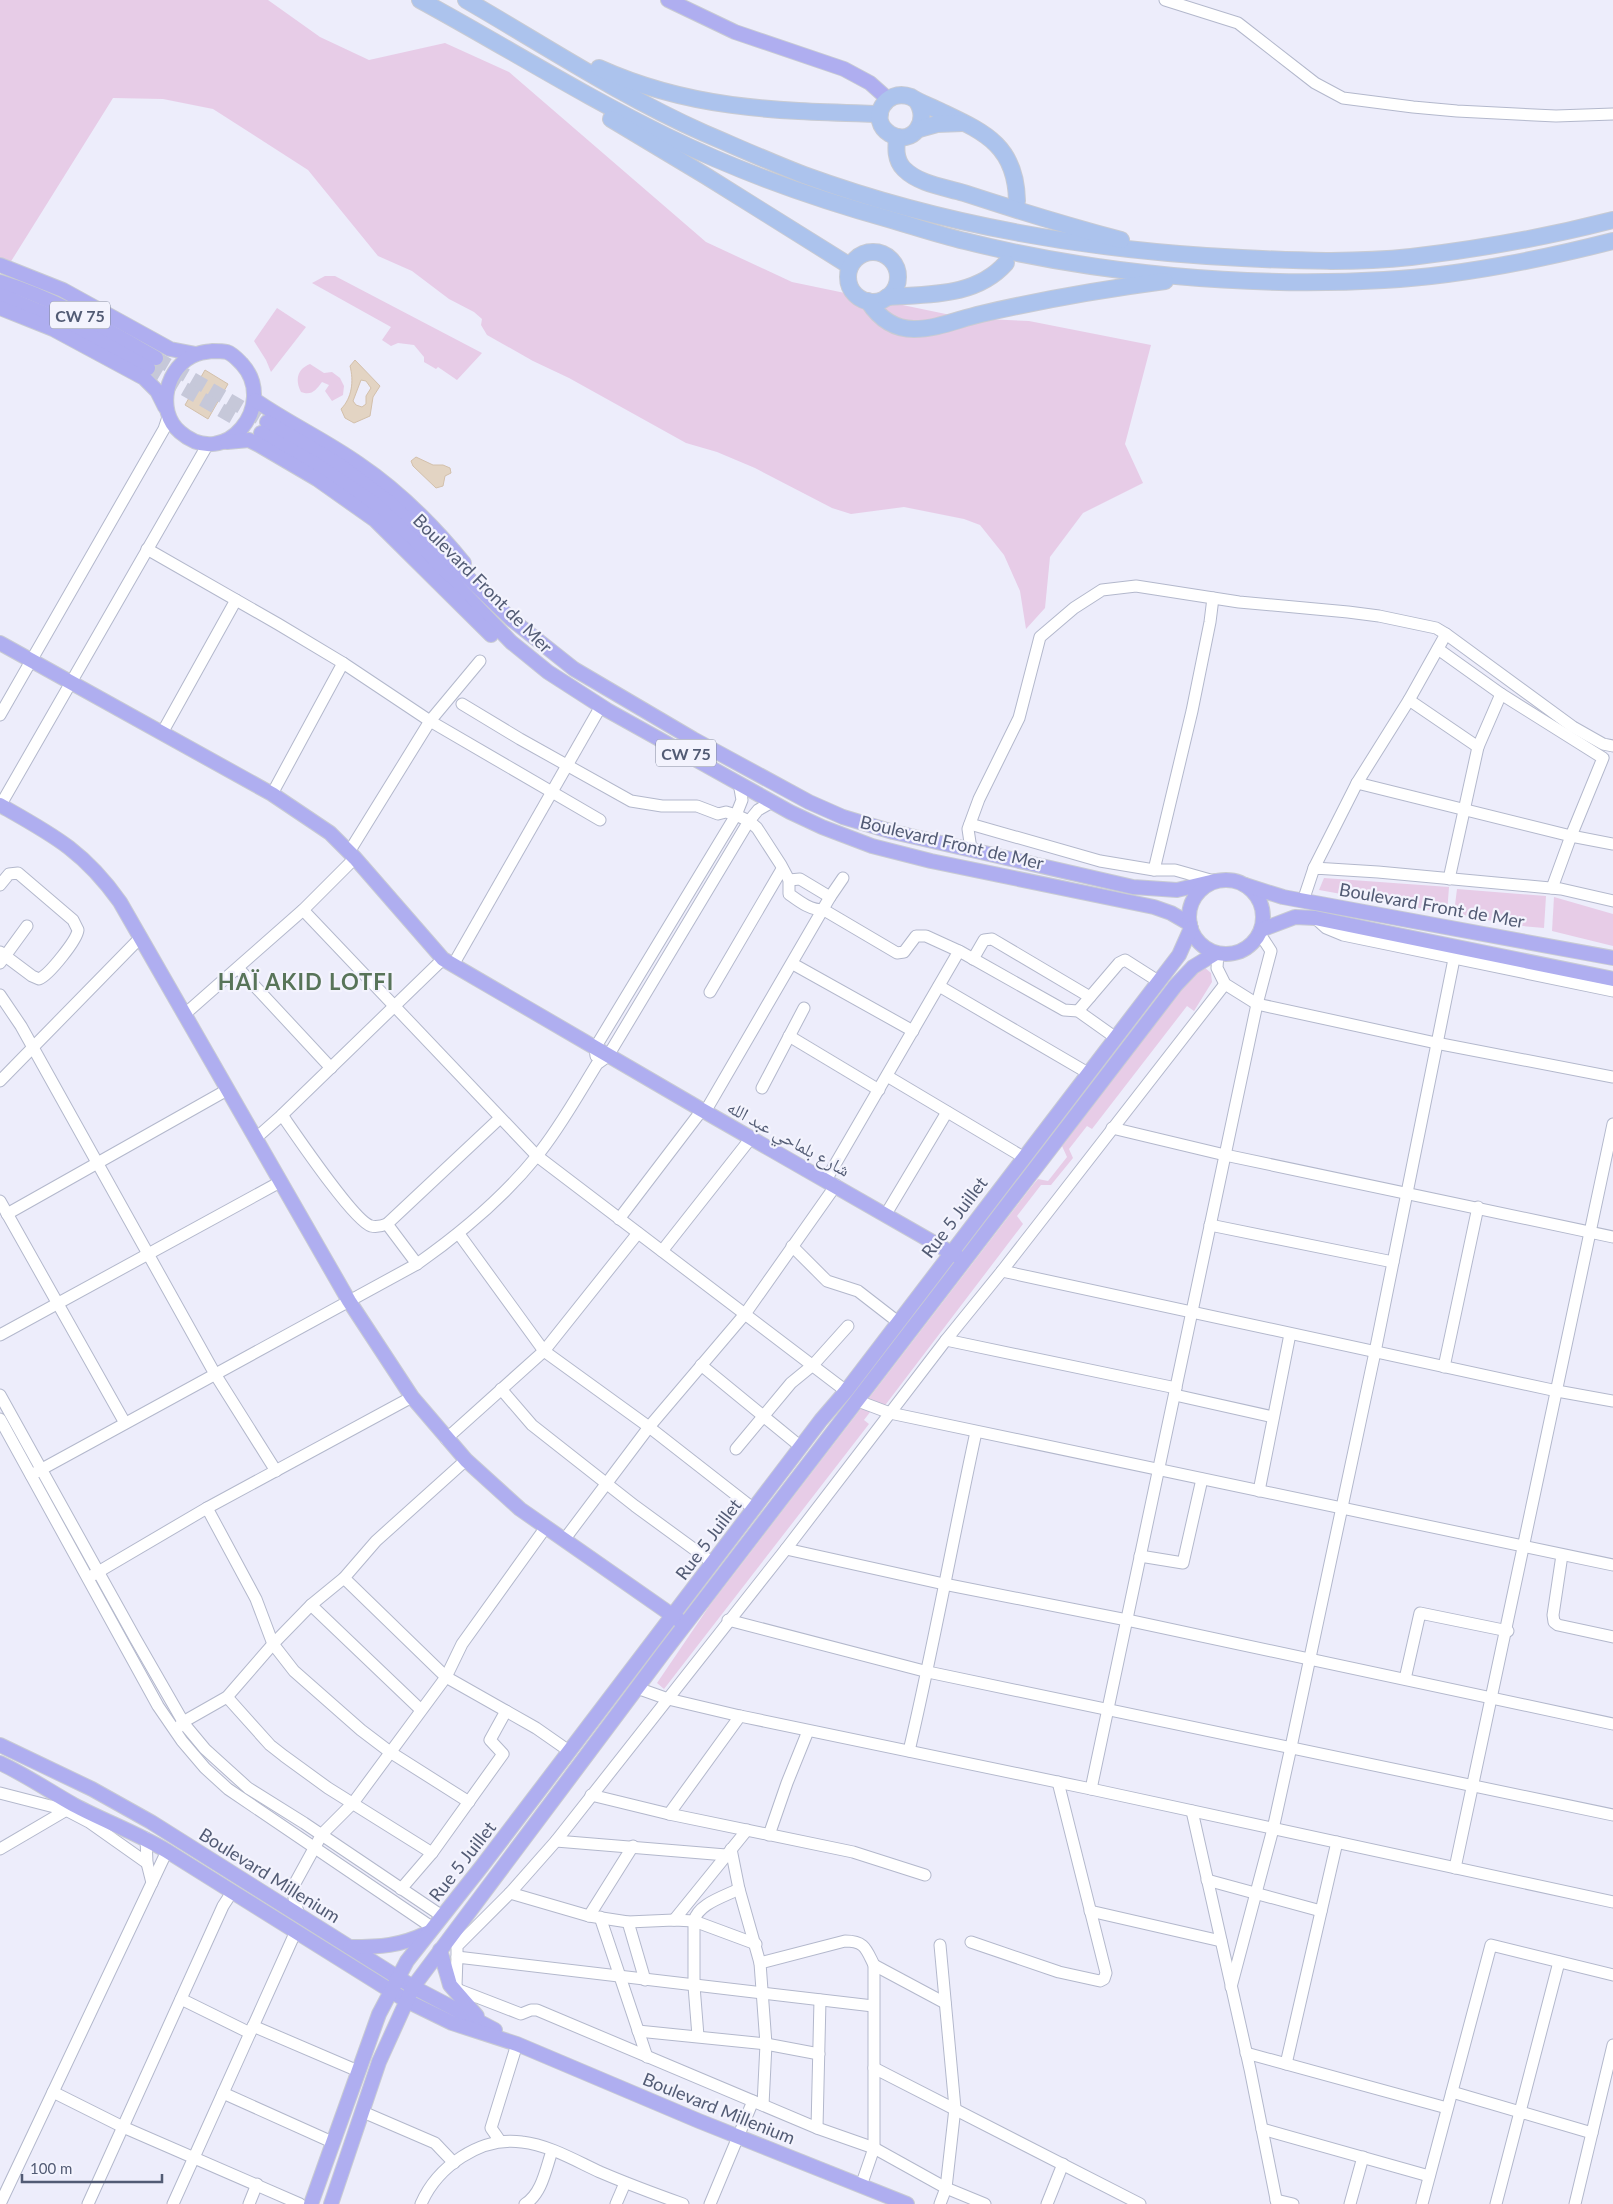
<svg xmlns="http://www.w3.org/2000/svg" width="1613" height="2204" viewBox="0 0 1613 2204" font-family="Lato,'Noto Naskh Arabic',sans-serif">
	<rect width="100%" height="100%" fill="#ededfb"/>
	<g fill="#e7cce7">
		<path d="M0,0H268L320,37L369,60L445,43L509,72L706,242L792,282L965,318L1029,321L1151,345L1125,444L1143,483L1083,513L1050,557L1045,608L1026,629L1020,591L1004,555L980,525L964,519L904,507L851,514L832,508L755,468L717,452L686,443L569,378L533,361L487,335L481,325L482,319L474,312L449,299L412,271L378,256L308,170L213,109L163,99L113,98L10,263L0,260Z"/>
		<path d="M325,276H335L482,353L457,380L438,367L436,369L424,362V357L414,345L398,343L391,346L382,340L391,327L312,283Z"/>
		<path d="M277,308L306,327L271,372L266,360L254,341Z"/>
		<path d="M310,364L324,373L332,372L340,378L344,386L343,395L332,401L325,391L329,385L322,382C316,390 312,396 301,392C295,380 297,369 310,364Z"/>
		<path d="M1324,878L1449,887L1447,913L1319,890Z"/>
		<path d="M1457,889L1546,896L1544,928L1512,925L1454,913Z"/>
		<path d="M1554,897L1613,914V946L1552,931Z"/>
		<path d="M1204,967L1211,973L1212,982L1194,1011L1187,1006L1092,1129L1087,1126L1069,1149L1073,1158L1051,1185H1041L1017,1216L1023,1224L883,1408L877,1403L864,1420L869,1424L664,1689L657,1683L710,1605L1032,1186L1038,1179L1048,1181L1067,1157L1062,1146L1183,987L1193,975Z"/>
	</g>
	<g fill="#e3d4c3" stroke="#d3c0ab" fill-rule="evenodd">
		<path d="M355,360L380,386L373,397L370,416L354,423L345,418L341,409C352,398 354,381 350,366ZM361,380L366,381L371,388L366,396V404L362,407L356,405L353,401Z"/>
		<path d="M205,370L228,384L208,419L185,405Z"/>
		<path d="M416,457L433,465H443L450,468L451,473L445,476L443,486L436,488L413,466L411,461Z"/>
	</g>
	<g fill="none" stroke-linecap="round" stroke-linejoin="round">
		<g stroke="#c6c8d9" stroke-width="14" stroke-dasharray="14 7" stroke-linecap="butt">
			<path d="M156,358L267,422"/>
			<path d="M148,368L261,433"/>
		</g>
		<path stroke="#c6c8d9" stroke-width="16" stroke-dasharray="16 8" stroke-linecap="butt" d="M1006,263L1017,201"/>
		<defs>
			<g id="minor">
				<path d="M1165,0L1238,23L1315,83L1343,98L1413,107L1457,111L1556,116L1613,114"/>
				<path d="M147,549L278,624L343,663L430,721L600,820"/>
				<path d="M1213,598L1210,622L1192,711L1154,870H1175L1214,881"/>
				<path d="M1446,634L1573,727L1603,744L1613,746"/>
				<path d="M1501,694L1603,758L1571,836L1552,888"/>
				<path d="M1409,700L1478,747L1501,694L1438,649"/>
				<path d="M462,704L520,739L631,801L662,806H697L718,814L726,812L736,815L749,821L757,828L781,865L789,880V894C800,902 810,910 824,910L897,953L904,952L916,936H926L961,952L1064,1010L1078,1011L1116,1038"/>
				<path d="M0,715L164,429L168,417"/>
				<path d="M162,733L236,600"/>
				<path d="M272,794L343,663"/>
				<path d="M0,806L208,444"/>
				<path d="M970,824L1100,861L1154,870"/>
				<path d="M971,849L968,829L979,799L1019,718L1040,637L1074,608L1102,590L1136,586L1239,602L1348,612L1379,616L1436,628L1446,634L1409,700L1357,783"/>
				<path d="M349,852L430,721L480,661"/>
				<path d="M1314,868L1357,783L1571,836L1613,844"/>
				<path d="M1449,879L1478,747"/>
				<path d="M0,885L9,874L18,873L73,920L78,930C77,940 49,975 39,979L32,976L0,952"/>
				<path d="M830,897L843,878"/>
				<path d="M1303,901L1314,868L1378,872L1561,889L1613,901"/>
				<path d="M303,910L537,1156L846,1391"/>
				<path d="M1315,918L1326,928L1343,935L1613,991"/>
				<path d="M1218,953L1217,968L1225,984L1257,1004L1436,1043L1613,1077"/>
				<path d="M973,959L984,940L992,939L1090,997"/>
				<path d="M0,963L27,926"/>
				<path d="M793,964L913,1031"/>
				<path d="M453,965L601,706"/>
				<path d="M238,968L331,1068"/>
				<path d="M939,986L1088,1073"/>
				<path d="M710,992L782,869"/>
				<path d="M0,995L21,1026L215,1374L276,1471"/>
				<path d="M1078,1011L1119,963L1125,960L1158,981"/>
				<path d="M185,1014L303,910L355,858"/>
				<path d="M789,1036L879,1090"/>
				<path d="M596,1056L595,1048L736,815L742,800L739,783"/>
				<path d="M887,1076L1023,1157"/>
				<path d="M0,1081L141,937"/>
				<path d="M762,1088L804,1008"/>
				<path d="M705,1112L830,897L800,879L789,880"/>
				<path d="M282,1115C296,1135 354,1221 371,1226C376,1227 382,1226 387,1224L500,1118"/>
				<path d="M1112,1128L1225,1155L1613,1237"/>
				<path d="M255,1139L282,1115L443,959"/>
				<path d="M826,1180L959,951"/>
				<path d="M0,1201L125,1423"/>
				<path d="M7,1214L227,1090"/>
				<path d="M886,1214L947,1112"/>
				<path d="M619,1219L702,1110"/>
				<path d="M387,1224L417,1264"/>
				<path d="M1210,1225L1393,1262"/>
				<path d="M459,1234L544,1351L649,1427L754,1509"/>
				<path d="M792,1246L827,1281L858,1291L898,1322"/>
				<path d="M662,1251L751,1138"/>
				<path d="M1002,1271L1557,1391L1613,1401"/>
				<path d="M0,1335L280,1182"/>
				<path d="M946,1340L1176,1388"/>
				<path d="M701,1365L801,1447"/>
				<path d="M1444,1367L1478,1207"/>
				<path d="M501,1389L532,1425L635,1506L713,1563"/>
				<path d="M0,1395L135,1638L185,1725L205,1749L248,1788L304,1823L442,1916"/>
				<path d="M1175,1395L1273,1417"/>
				<path d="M858,1401L890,1413L1613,1565"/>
				<path d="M0,1419L158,1706L182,1741L205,1768L228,1789L433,1928"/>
				<path d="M446,1439L544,1351L638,1233"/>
				<path d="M736,1449L791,1383L813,1365L848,1326"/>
				<path d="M31,1475L417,1264C461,1233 502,1199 536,1157C558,1131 579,1093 597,1064L608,1056L749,821L758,810L772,802"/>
				<path d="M1259,1491L1290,1334"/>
				<path d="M207,1508L256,1599L273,1644L294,1671L361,1730L390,1752L469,1802"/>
				<path d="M564,1540L649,1427L745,1314L836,1185"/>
				<path d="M786,1549L944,1584L1127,1620L1613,1724"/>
				<path d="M1562,1555L1553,1615L1554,1622L1558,1625L1613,1637"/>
				<path d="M1140,1556L1183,1563L1202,1479"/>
				<path d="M93,1575L207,1508L412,1397"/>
				<path d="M344,1578L446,1677L536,1728L569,1751"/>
				<path d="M311,1605L421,1710"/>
				<path d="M728,1620L928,1672L1613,1815"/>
				<path d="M1405,1679L1420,1613L1508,1631"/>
				<path d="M637,1688L668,1699L740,1716L1091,1789L1613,1902"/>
				<path d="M227,1697L270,1745L284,1756L328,1788L432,1853"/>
				<path d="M178,1728L183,1722L227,1697L273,1644L311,1605L344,1578L376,1541L466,1460"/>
				<path d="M909,1751C934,1645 953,1538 976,1432"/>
				<path d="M1091,1789L1257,1004L1271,951L1260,934"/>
				<path d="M0,1793L66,1810L89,1822L147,1863"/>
				<path d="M591,1795L669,1814L853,1852L925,1875"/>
				<path d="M1192,1811L1250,2069L1277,2204"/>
				<path d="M669,1814L740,1716"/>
				<path d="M769,1835L787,1783L808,1731"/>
				<path d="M146,1838L147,1863L152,1883"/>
				<path d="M556,1841L726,1855"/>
				<path d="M0,1849L70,1808"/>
				<path d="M731,1849L739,1889L760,1963L766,2044L763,2105"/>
				<path d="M1455,1868C1510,1620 1559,1371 1613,1124"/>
				<path d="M1207,1880L1321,1911"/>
				<path d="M401,1889L432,1853L503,1754L490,1740L506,1711"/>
				<path d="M510,1893L589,1916L628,1922L674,1920L694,1921L756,1944"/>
				<path d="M1090,1911L1221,1941"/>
				<path d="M299,1915L294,1898V1885L322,1834L353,1803L446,1677L462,1644L546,1527"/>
				<path d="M589,1916L633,1846"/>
				<path d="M600,1917L647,2057"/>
				<path d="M674,1920L747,1830"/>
				<path d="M628,1922L645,1980"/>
				<path d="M971,1942L1059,1972L1100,1981L1104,1979L1106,1973L1058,1782"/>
				<path d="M457,1957V1946L510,1893L556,1841L786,1549L946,1340L1002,1271L1225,984"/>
				<path d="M760,1963L845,1941C865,1941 866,1949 874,1965V2148L861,2186"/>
				<path d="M874,1965L945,2003"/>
				<path d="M1231,1987L1273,1829L1291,1747L1375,1352L1454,959"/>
				<path d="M181,1999L250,2033"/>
				<path d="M873,2006L457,1957L456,1986L459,1990L521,2014L531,2010H537L817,2128L874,2148L946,2188L985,2204"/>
				<path d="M253,2026L358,2071"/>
				<path d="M638,2031L766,2044L819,2054"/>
				<path d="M698,2036L694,1986V1921C698,1904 723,1897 739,1889"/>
				<path d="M1246,2053L1447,2108"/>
				<path d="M1286,2064L1337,1842"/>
				<path d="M874,2068L1140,2204"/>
				<path d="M53,2092L123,2127L300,2204"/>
				<path d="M1452,2092L1592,2133"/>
				<path d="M223,2093L332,2142"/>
				<path d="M363,2112L435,2143L454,2163"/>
				<path d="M817,2128L820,2000"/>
				<path d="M1262,2129L1429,2176"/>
				<path d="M500,2141L491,2128L517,2044"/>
				<path d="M1276,2200L1293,2204"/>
				<path d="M0,2204L167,1851"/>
				<path d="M88,2204L223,1906L232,1892"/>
				<path d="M173,2204L296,1931"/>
				<path d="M249,2204L257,2184"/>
				<path d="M421,2204C437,2167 480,2136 522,2142C549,2145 576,2161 600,2172C628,2184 655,2194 683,2204"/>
				<path d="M525,2204C542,2194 546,2168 552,2151"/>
				<path d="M616,2204L625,2183"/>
				<path d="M710,2204L753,2101"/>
				<path d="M940,2204L946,2188L955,2108L940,1945"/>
				<path d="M1047,2204L1063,2164"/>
				<path d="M1350,2204L1363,2157"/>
				<path d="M1422,2204L1491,1945L1613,1975"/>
				<path d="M1496,2204L1559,1962"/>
				<path d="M1575,2204L1613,2045"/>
			</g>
			<g id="major">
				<path d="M668,0L735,32L844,69L870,83L888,99"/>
				<path d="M0,265L63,290L170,349L196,354"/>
				<path d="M0,282C56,299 105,329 156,358"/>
				<path d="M0,295L67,323L148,368"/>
				<path d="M0,308L53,329L144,378L157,391L165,407"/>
				<path d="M212,351C217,351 223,351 227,352C233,354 238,360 242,364C278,404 226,472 180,432C155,411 166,365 197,354C202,352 207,352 212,351Z"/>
				<path d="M255,400C288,423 325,440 359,464C399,491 433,525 464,563"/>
				<path d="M267,422L338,464L390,503L511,619L574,669L693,739L809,802L843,817L893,832L1133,887L1177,890L1215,881"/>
				<path d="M261,433L315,464L375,504L404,531L511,642L548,672L607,710L790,812L822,827L872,846L931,861L1154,907L1171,913L1190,924"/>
				<path d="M227,442L249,440L259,445L317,479L375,520L491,635"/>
				<path d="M0,643L272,794L330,833L355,858L443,959L702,1110L957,1256"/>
				<path d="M0,805C53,835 84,851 120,902L349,1301L412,1397L466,1460L520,1509L679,1620"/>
				<circle cx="1226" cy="917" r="37"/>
				<path d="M1245,885L1283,897L1613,958"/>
				<path d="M1261,930L1295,917L1315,918L1613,979"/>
				<path d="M0,1745L92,1789L151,1822L413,1987L495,2030"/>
				<path d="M0,1763C26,1775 49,1791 74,1805C104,1821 137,1833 167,1851L407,2001L452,2023L517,2044L699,2121L907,2204"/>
				<path d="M350,1947C380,1947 400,1946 427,1933"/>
				<path d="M440,1950L450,1985L477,2016"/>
				<path d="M311,2204L379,2014L407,1961L482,1866L821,1420L846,1391L1179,955L1191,928"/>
				<path d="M331,2204L379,2062L413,1987L664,1652L1176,985L1193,967L1216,953"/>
			</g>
			<g id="highway">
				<path d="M420,0C503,45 583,96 668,137C740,172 816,199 892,220C916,227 940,235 965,241C1096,274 1249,288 1384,280C1461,276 1538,260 1613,241"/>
				<path d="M466,0C544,45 621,96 704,133C737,147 770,162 804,175C944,226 1094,251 1242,258C1298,261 1355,263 1411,257C1479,249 1547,237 1613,220"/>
				<path d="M599,68C692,110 780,111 880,114"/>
				<path d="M916,100C931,120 913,147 890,134C867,120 885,87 911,97C920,103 930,106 940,111C984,132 1016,145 1017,201"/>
				<path d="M611,119L706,176L850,266"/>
				<path d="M919,129L937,124L963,123"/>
				<path d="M897,137C896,148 895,160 904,169C919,184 944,187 964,193C1016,210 1068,226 1121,240"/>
				<circle cx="873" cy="277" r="25"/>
				<path d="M887,297C929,294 976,297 1006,263"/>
				<path d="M868,301C879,318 893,329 914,329C937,329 959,319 981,314C1041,300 1104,289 1165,281"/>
			</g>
		</defs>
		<use href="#minor" stroke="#b3b8cc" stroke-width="13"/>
		<use href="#major" stroke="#c8cbd3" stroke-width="16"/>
		<use href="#highway" stroke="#c8cbd3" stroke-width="18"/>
		<use href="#minor" stroke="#fff" stroke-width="11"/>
		<use href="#major" stroke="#afaef0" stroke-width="14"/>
		<use href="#highway" stroke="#acc3ed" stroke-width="16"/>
	</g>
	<g text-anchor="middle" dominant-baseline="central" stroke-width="4.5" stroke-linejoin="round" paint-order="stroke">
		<g fill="#f3f3fd" stroke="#82899d" stroke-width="1">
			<rect x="50" y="301.5" width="60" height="27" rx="4"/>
			<rect x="656" y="739.5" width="60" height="27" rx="4"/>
		</g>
		<g font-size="16" font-weight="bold" fill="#525b74">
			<text x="80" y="315">CW 75</text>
			<text x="686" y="753">CW 75</text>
		</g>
		<g font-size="18" fill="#525b74" stroke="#f3f3fd">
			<text transform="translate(483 583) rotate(45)">Boulevard Front de Mer</text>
			<text transform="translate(952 842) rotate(13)">Boulevard Front de Mer</text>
			<text transform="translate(1432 905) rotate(10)">Boulevard Front de Mer</text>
			<text transform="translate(789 1138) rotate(29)">شارع بلماحي عبد الله</text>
			<text transform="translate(954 1217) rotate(-53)">Rue 5 Juillet</text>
			<text transform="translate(708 1539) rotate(-53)">Rue 5 Juillet</text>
			<text transform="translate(462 1861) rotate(-52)">Rue 5 Juillet</text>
			<text transform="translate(270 1875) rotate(32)">Boulevard Millenium</text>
			<text transform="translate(719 2108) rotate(22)">Boulevard Millenium</text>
		</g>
		<g font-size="22" font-weight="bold" letter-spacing="1" fill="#587459" stroke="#f3f3fd">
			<text x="306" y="981">HAÏ AKID LOTFI</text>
		</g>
	</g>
	<path d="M22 2174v8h140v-8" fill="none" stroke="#525b74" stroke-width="2.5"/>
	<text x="30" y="2174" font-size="15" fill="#525b74" stroke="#f3f3fd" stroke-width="4" paint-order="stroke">100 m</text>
</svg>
